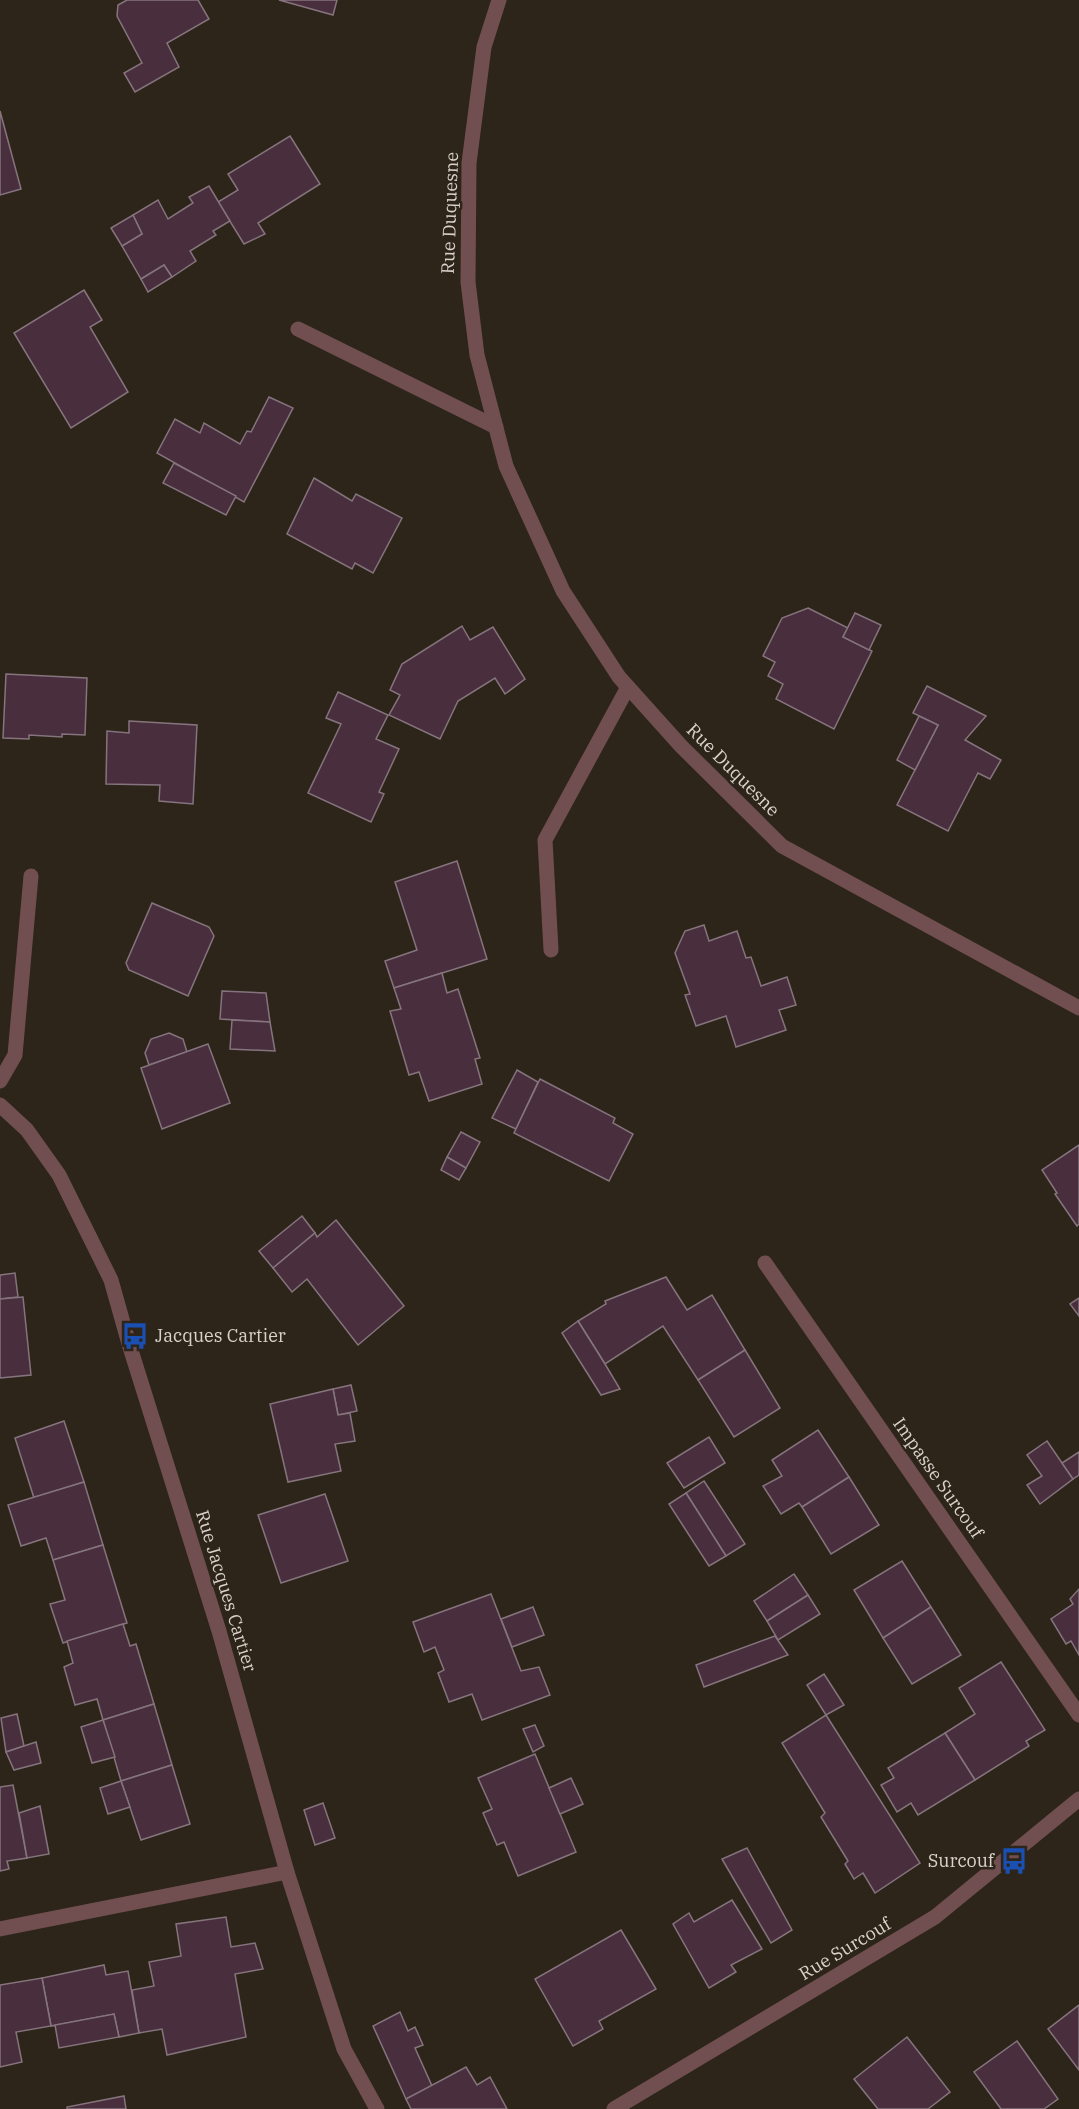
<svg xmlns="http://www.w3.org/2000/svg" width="1079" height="2109" font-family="'IBM Plex Serif',serif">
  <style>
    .building { fill: #492f3d; stroke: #85747d; stroke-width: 1.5 }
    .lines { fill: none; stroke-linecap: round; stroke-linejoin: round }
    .minor { stroke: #714f51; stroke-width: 15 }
    .labels { text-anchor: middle; stroke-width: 5; stroke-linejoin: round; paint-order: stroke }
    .street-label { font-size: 18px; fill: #d8d2cb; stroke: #2d2519 }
    .poi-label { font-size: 18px; fill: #d8d2cb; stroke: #2d2519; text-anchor: start }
  </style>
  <rect width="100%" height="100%" fill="#2d2519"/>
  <g class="building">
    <path d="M127 0H198L209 19 167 43 179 67 135 92 124 73 142 63 117 16 118 5Z"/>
    <path d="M279 0H337L333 15Z"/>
    <path d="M0 111 21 189 0 195Z"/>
    <path d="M290 136 320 184 258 223 265 234 244 244 218 202 238 190 228 174Z"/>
    <path d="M209 186 230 221 213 231 216 235 190 251 196 261 172 277 164 265 141 279 122 246 142 234 133 215 158 200 168 219 193 203 189 197Z"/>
    <path d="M133 215 142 234 122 246 111 228Z"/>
    <path d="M164 265 172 277 148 292 141 279Z"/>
    <path d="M84 290 102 320 90 327 128 392 71 428 14 333Z"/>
    <path d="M269 397 293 408 244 502 157 453 175 419 200 433 204 423 240 444 247 431 251 432Z"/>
    <path d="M174 463 236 496 226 515 163 483Z"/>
    <path d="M314 478 352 501 356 494 402 518 373 573 355 563 352 569 287 534Z"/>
    <path d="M808 608 848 628 843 637 872 651 834 729 776 699 783 684 768 676 775 662 763 656 782 618Z"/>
    <path d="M855 613 881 625 869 650 843 637Z"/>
    <path d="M462 626 470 640 493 627 525 679 505 694 495 678 458 701 440 739 389 715 400 695 390 690 402 664Z"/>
    <path d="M6 674 87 678 85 735 62 734V737L29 735V739L3 738Z"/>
    <path d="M927 686 986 716 965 740 1001 760 990 779 978 773 948 831 897 805 938 725 913 713Z"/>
    <path d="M338 692 388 715 376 739 399 749 379 792 384 794 371 822 308 793 341 724 326 718Z"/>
    <path d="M919 716 938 725 915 770 897 760Z"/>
    <path d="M129 721 197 725 193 804 159 801 160 785 106 784 107 731 129 733Z"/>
    <path d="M457 861 487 959 394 988 385 961 417 950 395 882Z"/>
    <path d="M152 903 209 927 214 936 188 996 129 970 126 963Z"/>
    <path d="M704 925 709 941 737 931 746 958 751 957 761 986 787 977 796 1005 779 1010 786 1030 736 1047 726 1016 696 1026 685 995 690 994 675 953 685 931Z"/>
    <path d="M442 973 447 993 458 989 480 1058 475 1059 482 1084 429 1101 419 1072 409 1075 390 1011 401 1009 394 988Z"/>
    <path d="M222 991 266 993 270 1022 220 1019Z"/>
    <path d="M232 1020 270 1022 275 1051 230 1049Z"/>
    <path d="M169 1033 183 1039 187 1052 149 1065 145 1053 151 1039Z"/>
    <path d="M208 1044 230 1103 162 1129 141 1068Z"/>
    <path d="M517 1070 538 1082 516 1129 492 1118Z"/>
    <path d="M540 1079 615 1118 613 1123 633 1134 609 1181 514 1133Z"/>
    <path d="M461 1132 480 1142 466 1168 447 1157Z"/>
    <path d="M1079 1145V1224L1077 1226 1055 1194 1057 1193 1042 1170Z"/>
    <path d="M447 1157 466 1168 459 1180 441 1170Z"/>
    <path d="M302 1216 315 1233 273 1268 259 1251Z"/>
    <path d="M336 1220 404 1306 358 1345 307 1279 292 1292 273 1268 315 1233 317 1237Z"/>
    <path d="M15 1273 18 1297 0 1299V1275Z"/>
    <path d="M666 1277 687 1310 712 1295 745 1350 698 1380 663 1326 605 1364 578 1321 606 1304 605 1301Z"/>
    <path d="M23 1297 31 1375 0 1378V1299Z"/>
    <path d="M1079 1298V1316L1070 1304Z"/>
    <path d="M578 1321 605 1364 620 1389 601 1395 562 1333Z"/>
    <path d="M745 1350 780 1408 734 1437 698 1380Z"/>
    <path d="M351 1385 357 1411 338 1415 333 1389Z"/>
    <path d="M333 1389 338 1415 350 1413 355 1441 335 1444 341 1471 288 1482 270 1404Z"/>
    <path d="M64 1421 84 1482 34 1498 15 1438Z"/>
    <path d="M818 1430 849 1477 802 1507 799 1503 781 1514 763 1486 782 1476 772 1460Z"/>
    <path d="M709 1437 725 1463 684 1488 667 1463Z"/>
    <path d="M1047 1441 1073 1479 1040 1504 1027 1485 1042 1476 1027 1455Z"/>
    <path d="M1079 1452V1475L1073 1479 1062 1463Z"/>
    <path d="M849 1477 879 1525 831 1554 802 1507Z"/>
    <path d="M704 1481 745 1544 726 1556 686 1493Z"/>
    <path d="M84 1482 103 1545 53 1560 46 1538 21 1546 8 1505Z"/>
    <path d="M686 1493 726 1556 709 1566 669 1504Z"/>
    <path d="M325 1494 348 1561 281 1583 258 1515Z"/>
    <path d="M103 1545 127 1623 63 1643 50 1604 65 1600 53 1560Z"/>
    <path d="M902 1561 931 1607 883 1638 854 1590Z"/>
    <path d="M794 1574 808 1595 767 1621 754 1601Z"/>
    <path d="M1079 1589V1655L1071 1641 1066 1644 1051 1619 1073 1604 1070 1599Z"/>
    <path d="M491 1594 521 1671 539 1667 550 1695 482 1720 472 1694 449 1702 438 1673 444 1670 435 1647 424 1652 413 1622Z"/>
    <path d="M808 1595 820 1614 778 1640 767 1621Z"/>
    <path d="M533 1607 544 1635 512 1647 501 1619Z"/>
    <path d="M931 1607 961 1655 912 1684 883 1638Z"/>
    <path d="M123 1624 130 1646 136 1644 154 1704 103 1720 97 1699 75 1705 64 1667 73 1663 67 1641Z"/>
    <path d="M775 1636 788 1655 704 1687 696 1665Z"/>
    <path d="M1001 1662 1045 1730 1026 1741 1029 1746 975 1780 945 1733 975 1714 959 1688Z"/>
    <path d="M824 1674 844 1705 826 1715 807 1685Z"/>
    <path d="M154 1704 172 1765 121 1781 103 1720Z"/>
    <path d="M17 1714 24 1746 6 1752 1 1718Z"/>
    <path d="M826 1715 920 1863 875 1893 863 1873 854 1879 845 1864 848 1861 821 1817 825 1813 782 1743Z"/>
    <path d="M103 1720 115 1757 92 1763 81 1727Z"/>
    <path d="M535 1725 544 1746 533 1752 523 1729Z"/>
    <path d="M945 1733 975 1780 918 1815 911 1803 897 1812 881 1785 894 1778 888 1768Z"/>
    <path d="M36 1742 41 1763 14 1770 6 1752Z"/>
    <path d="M535 1754 576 1852 518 1876 504 1842 497 1845 483 1813 492 1809 478 1778Z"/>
    <path d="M172 1765 190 1824 141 1840 121 1781Z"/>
    <path d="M571 1778 583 1804 560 1814 549 1788Z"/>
    <path d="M121 1781 130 1807 108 1814 100 1788Z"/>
    <path d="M13 1785 27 1858 7 1861 9 1869 0 1871V1787Z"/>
    <path d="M323 1803 335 1838 315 1845 304 1810Z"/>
    <path d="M40 1806 49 1854 27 1858 19 1813Z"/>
    <path d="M747 1848 792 1930 771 1943 722 1859Z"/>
    <path d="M732 1900 762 1949 731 1965 736 1972 709 1988 673 1924 689 1913 694 1922Z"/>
    <path d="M226 1917 231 1947 255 1943 263 1969 235 1974 246 2037 167 2055 162 2029 139 2033 132 1990 154 1986 149 1962 181 1956 176 1924Z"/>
    <path d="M621 1930 656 1989 599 2021 603 2029 573 2046 535 1979Z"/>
    <path d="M104 1965 106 1975 128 1971 139 2033 119 2037 114 2014 51 2026 42 1978Z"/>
    <path d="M42 1978 51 2026 16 2032 22 2062 0 2067V1985Z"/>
    <path d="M1079 2005V2070L1048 2029Z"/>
    <path d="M400 2012 408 2031 415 2027 423 2045 415 2048 432 2086 406 2099 373 2026Z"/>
    <path d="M114 2014 119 2037 59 2048 55 2025Z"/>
    <path d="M907 2037 950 2092 928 2109H878L854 2079Z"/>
    <path d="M1017 2041 1058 2099 1044 2109H1001L974 2072Z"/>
    <path d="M466 2067 477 2085 490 2077 507 2109H411L406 2099Z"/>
    <path d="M124 2096 126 2109H67V2107Z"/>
  </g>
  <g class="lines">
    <g class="minor">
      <path d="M499 0 484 47 469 163 468 282 477 355 506 466 563 591 619 677 681 746 782 846 1079 1008"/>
      <path d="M298 329 496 427"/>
      <path d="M551 950 545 840 628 687"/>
      <path d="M0 1081 15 1055 31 876"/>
      <path d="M0 1105 27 1130 59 1175 111 1280 129 1344 219 1631 287 1872 344 2049 377 2109"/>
      <path d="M765 1263 1079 1715"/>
      <path d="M0 1929 287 1872"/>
      <path d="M614 2109 935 1917 1079 1799"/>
    </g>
  </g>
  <defs>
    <symbol id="bus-bare" viewBox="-9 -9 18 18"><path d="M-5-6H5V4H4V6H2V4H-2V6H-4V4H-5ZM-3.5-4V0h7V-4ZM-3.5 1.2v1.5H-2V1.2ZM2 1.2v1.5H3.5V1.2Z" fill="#1a4fb4" stroke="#2d2519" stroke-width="2.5" paint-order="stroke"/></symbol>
  </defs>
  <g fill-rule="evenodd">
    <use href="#bus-bare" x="116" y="1317" width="38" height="38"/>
    <use href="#bus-bare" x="995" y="1842" width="38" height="38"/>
  </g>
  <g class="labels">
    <g class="street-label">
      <text transform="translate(450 213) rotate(-88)" y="6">Rue Duquesne</text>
      <text transform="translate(733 770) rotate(45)" y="6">Rue Duquesne</text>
      <text transform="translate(938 1478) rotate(55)" y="6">Impasse Surcouf</text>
      <text transform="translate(226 1591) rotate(73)" y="6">Rue Jacques Cartier</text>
      <text transform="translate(845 1949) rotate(-31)" y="6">Rue Surcouf</text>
    </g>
    <g class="poi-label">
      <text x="155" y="1342">Jacques Cartier</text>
      <text x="994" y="1867" text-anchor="end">Surcouf</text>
    </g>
  </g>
</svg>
